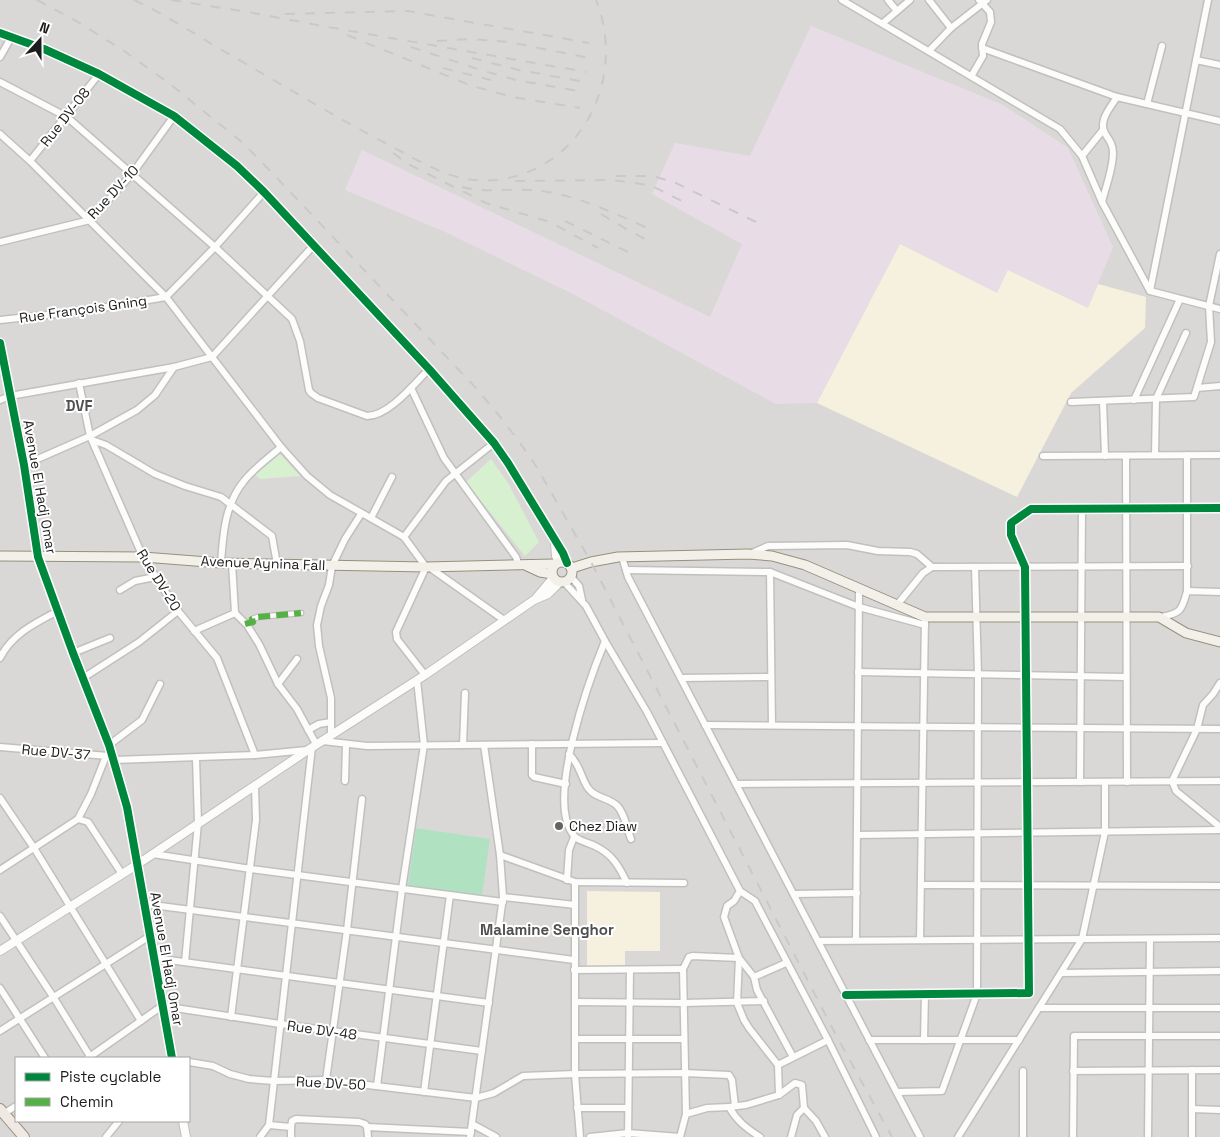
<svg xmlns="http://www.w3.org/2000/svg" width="1220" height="1137" font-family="'Space Grotesk',sans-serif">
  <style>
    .residential { fill: #dad8d6; fill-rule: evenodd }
    .industrial { fill: #e8dde6 }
    .education { fill: #f6f0df }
    .park { fill: #d7f1d0 }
    .pitch { fill: #b0e2c2 }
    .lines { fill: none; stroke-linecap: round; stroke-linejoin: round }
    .pedestrian-casing { stroke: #c2c0bf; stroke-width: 7 }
    .minor-casing { stroke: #c2c0bf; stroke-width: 9 }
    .tertiary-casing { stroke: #c2c0bf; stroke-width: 10 }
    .secondary-casing { stroke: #95917d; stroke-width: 11 }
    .primary-casing { stroke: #a19082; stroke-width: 12 }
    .pedestrian { stroke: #fcfcfb; stroke-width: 4.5 }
    .minor { stroke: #fcfcfb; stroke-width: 6 }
    .tertiary { stroke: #fcfcfb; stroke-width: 8 }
    .secondary { stroke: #f3f0e9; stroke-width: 9 }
    .primary { stroke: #efe8e3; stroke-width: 10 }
    .rail { stroke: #c9c9c8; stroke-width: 2; stroke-dasharray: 10 10; stroke-linecap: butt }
    .quiet { stroke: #55b145; stroke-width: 6; stroke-dasharray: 12 6; stroke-linecap: butt }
    .cycleway-casing { stroke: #fff; stroke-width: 11 }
    .cycleway { stroke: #00873e; stroke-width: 8 }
    .poi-dot { fill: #646362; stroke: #fff; stroke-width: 2 }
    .labels { text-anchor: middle; stroke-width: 4; stroke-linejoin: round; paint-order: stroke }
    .street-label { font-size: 14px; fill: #1c1c1c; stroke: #fff }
    .poi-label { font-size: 14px; fill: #1c1c1c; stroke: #fff; text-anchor: start }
    .neighbourhood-label { font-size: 15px; font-weight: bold; fill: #4f4f4f; stroke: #fff }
  </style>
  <rect width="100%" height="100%" fill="#ebe8e5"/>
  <path class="residential" d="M0 0H1220V1137H0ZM16 1058H189V1121H16Z"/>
  <path class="industrial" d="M811 26 1003 105 1068 148 1113 247 1088 308 1009 270 997 294 900 244 817 403 776 404 571 293 443 231 345 190 362 150 710 317 742 244 652 194 675 143 750 156Z"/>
  <g class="education">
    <path d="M900 244 997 293 1008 270 1088 308 1098 284 1146 297 1145 328 1071 393 1017 497 817 403Z"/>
    <path d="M587 891 660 892V951H625V972H587Z"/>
  </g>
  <g class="park">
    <path d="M280 454 300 476 260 479 254 474Z"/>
    <path d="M491 459 508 483 539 542 525 556 466 482Z"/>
  </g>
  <path class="pitch" d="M416 828 490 839 482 896 408 885Z"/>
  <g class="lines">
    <defs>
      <path id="pedestrian" d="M245 624 253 622 252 619 258 617 301 613"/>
      <g id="minor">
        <path d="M842 0 1060 129 1082 156 1102 202 1150 291 1220 309"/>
        <path d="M888 0 897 11"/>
        <path d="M929 0 951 28"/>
        <path d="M883 23 910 0"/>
        <path d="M982 48 1117 97 1220 121"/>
        <path d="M929 51 951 28 987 0"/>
        <path d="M0 57 12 36"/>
        <path d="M1196 60 1220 65"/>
        <path d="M972 75 983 56 982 44 991 22 990 12 979 0"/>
        <path d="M0 82 67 117 215 247 292 319 300 341 309 390 311 393 318 398 367 416C389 416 414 384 429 369"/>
        <path d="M1147 104 1162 46"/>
        <path d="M0 134 30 161 166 297 281 447 307 476 330 495 404 537 426 567 396 632 397 639 425 675"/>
        <path d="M1082 156 1103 130"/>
        <path d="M30 161 99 74"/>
        <path d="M1102 202C1106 186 1113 169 1113 153 1113 145 1110 141 1106 135 1097 122 1110 108 1117 97"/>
        <path d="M0 242 90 220 132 174 174 116"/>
        <path d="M1150 291 1208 0"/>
        <path d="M0 320 83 311 166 297 215 247 264 192"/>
        <path d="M79 383 90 436 137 410 155 395 174 367"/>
        <path d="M411 388 444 458 516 557 519 566"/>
        <path d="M1197 388 1220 386"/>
        <path d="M0 400 10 396 174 367 212 357 314 245"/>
        <path d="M1134 400 1180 299"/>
        <path d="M1103 401 1105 456"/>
        <path d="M1071 402 1194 397 1211 342 1209 306 1220 254"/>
        <path d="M92 440 106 445 155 474 185 486 221 497 272 536 277 564"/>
        <path d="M1155 455 1156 399 1186 333"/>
        <path d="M1187 455V591"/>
        <path d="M1043 456 1220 455"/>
        <path d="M1126 456 1127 782"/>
        <path d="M24 465 90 436 143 557 178 611 217 658 255 755"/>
        <path d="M371 518 392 477"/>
        <path d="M404 537 446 481 494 443"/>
        <path d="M752 553 768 546 847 545 878 551 910 552 917 554 932 567 923 573 897 605"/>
        <path d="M622 557 628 577 920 1137"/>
        <path d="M221 563C223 534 225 504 244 481 253 469 270 457 281 447"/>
        <path d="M232 563 235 613 247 625 259 644 278 684 297 709 316 744"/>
        <path d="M429 567 504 620"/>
        <path d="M932 567 1188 566"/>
        <path d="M626 570 770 572 859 607 925 625"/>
        <path d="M770 572 772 725"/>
        <path d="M571 577 579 586 582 600"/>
        <path d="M564 582 586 606 605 641 647 712 740 891 755 901 828 1040 876 1137"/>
        <path d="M120 590 135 581 155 577"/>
        <path d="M1160 617C1180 614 1182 611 1187 591L1220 592"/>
        <path d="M194 631 235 613"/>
        <path d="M605 641C589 680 547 797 572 833 576 841 587 842 595 846 612 854 619 866 627 883"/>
        <path d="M73 653 110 638"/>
        <path d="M0 658C12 634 35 623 58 611"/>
        <path d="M858 672 1126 677"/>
        <path d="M83 678 139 642 178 611"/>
        <path d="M681 678 771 677"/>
        <path d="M1220 683 1213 694 1203 705 1197 729 1172 781 1176 791 1220 827"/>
        <path d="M278 684 297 659"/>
        <path d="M705 725 1220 729"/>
        <path d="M308 730 319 724 331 722"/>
        <path d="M331 736V698L319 646 317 625 321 606 329 585 332 566 345 539 361 514"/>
        <path d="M323 741 367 746 663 743"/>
        <path d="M532 744V775L534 777 566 784"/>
        <path d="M109 745 142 720 160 684"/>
        <path d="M463 745 465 693"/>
        <path d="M0 747 108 756"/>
        <path d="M569 754C581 766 580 776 588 788 595 798 606 797 615 804 624 810 627 829 631 839"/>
        <path d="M114 760 255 755 307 750"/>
        <path d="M345 781 346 744"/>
        <path d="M1080 782 1082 509"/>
        <path d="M736 784 1220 781"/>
        <path d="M0 798 34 848 141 1021"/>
        <path d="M78 819 88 822 122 874"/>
        <path d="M857 835 1220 830"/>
        <path d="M153 854 251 869 503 902"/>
        <path d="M500 855 575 882 684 883"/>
        <path d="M0 870 78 819 91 794 106 756"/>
        <path d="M567 880 569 850 574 837"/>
        <path d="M575 882V1074L580 1137"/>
        <path d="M921 885 1220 886"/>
        <path d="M740 891 734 901 727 906 724 917 739 958 737 1003 744 1020 749 1028 778 1065 779 1095"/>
        <path d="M795 894 857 893"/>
        <path d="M503 897 575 905"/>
        <path d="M145 904 574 960"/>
        <path d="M0 916 54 998 91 1058"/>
        <path d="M856 940 859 589"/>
        <path d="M920 940 925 617"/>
        <path d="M818 941 1220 938"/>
        <path d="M154 958 489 1003"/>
        <path d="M185 962 198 823 196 758"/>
        <path d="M786 963 754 977 757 990 793 1057"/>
        <path d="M574 970 683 969"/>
        <path d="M1061 973 1220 971"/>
        <path d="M0 988 45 1058"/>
        <path d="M846 995 1029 993 1025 567 1011 535V523L1031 509 1220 508"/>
        <path d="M575 1002 684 1003 764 1001"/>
        <path d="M1039 1008H1220"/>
        <path d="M231 1017 256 820 255 787"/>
        <path d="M0 1031 150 936"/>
        <path d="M575 1039H684"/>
        <path d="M869 1040H1019"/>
        <path d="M924 1040 925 994"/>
        <path d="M88 1058 162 1006 280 1024 482 1051"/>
        <path d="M189 1062 213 1066 230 1074 249 1079 274 1081 326 1080 476 1098 494 1093 523 1076 575 1074 685 1073 729 1075 732 1080 735 1106"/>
        <path d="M778 1065 828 1040"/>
        <path d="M1023 1071V1137"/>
        <path d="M1073 1071 1220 1070"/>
        <path d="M326 1080 347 930 362 799"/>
        <path d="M377 1086 402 889 424 745 417 680"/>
        <path d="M424 1092 450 895"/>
        <path d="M897 1092 942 1091 977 994 978 674 975 567"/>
        <path d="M577 1108H628"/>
        <path d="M804 1108 816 1121 825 1137"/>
        <path d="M1192 1109 1220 1110"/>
        <path d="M3 1114 16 1106"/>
        <path d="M686 1114 707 1108 729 1107"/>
        <path d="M472 1124 496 1137"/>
        <path d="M269 1125 291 1127V1137"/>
        <path d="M291 1127 292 1121 296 1119 359 1122 365 1124 367 1127"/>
        <path d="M106 1137 119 1121"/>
        <path d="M260 1137 269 1125 312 747"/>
        <path d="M368 1137 367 1127 471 1132"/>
        <path d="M470 1137 503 897 500 855 484 745"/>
        <path d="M590 1137 628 1133 680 1137"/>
        <path d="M628 1137 630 970"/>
        <path d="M680 1137 686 1114 683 969 689 957 693 956 739 958 754 977"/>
        <path d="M760 1137C746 1128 737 1121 729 1107L746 1105 779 1095 795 1083 802 1085 804 1108 797 1115 791 1137"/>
        <path d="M958 1137 1082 939 1105 832V782"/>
        <path d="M1073 1137 1074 1036H1220"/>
        <path d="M1148 1137 1150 939"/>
        <path d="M1192 1137V1070"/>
      </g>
      <g id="tertiary">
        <path d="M0 33 44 49 99 74 174 116 237 166 264 192 429 369 494 443 508 463 563 553 567 563"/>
        <path d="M0 343 24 465 38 557 73 653 109 745 127 807 172 1058"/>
        <path d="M555 543 556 556 559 562"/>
        <path d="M537 597 553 578"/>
        <path d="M0 951 138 864 308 750 425 675 534 600 548 594 560 582"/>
        <path d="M183 1121 186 1137"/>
      </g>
      <g id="secondary">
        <path d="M0 556 143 557 221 563 426 567 555 564"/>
        <circle cx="562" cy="572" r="10"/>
        <path d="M527 566 540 572 552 574"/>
        <path d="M572 568 591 562 618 557 748 554 772 556 805 565 925 617H1159L1186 633 1220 642"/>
      </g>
      <path id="primary" d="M0 1109 24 1137"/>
    </defs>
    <use href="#pedestrian" class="pedestrian-casing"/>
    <use href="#minor" class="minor-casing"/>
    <use href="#tertiary" class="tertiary-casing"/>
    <use href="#secondary" class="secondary-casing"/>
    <use href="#primary" class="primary-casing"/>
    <use href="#pedestrian" class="pedestrian"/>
    <use href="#minor" class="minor"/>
    <use href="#tertiary" class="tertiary"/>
    <use href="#secondary" class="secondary"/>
    <use href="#primary" class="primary"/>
    <g class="rail">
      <path d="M37 0 78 22 124 51 170 84 243 143 279 180 475 387 497 413 518 440 536 466 591 562 836 1035 892 1137"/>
      <path d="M134 0C162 13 187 29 213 45 271 78 328 113 387 144 415 158 442 177 474 180 516 184 557 164 581 130 608 93 613 42 596 0"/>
      <path d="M171 0 248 12 328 27 586 72"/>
      <path d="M285 14 408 11 589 43"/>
      <path d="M347 35 472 86 513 97 580 108"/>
      <path d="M437 41 472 39 509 42 589 58"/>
      <path d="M411 47 484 71 516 80 583 92"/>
      <path d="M472 58 519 70 585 82"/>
      <path d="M443 68 491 80"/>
      <path d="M393 153 408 164 486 203 550 222 598 248"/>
      <path d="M616 176H652L674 182 758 223"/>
      <path d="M515 181 612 180 635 183 652 186 690 205"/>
      <path d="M462 187C488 194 515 187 542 191 579 196 615 214 650 229"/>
      <path d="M601 214 628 230 645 239"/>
      <path d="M565 221 636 256"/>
    </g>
    <path class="quiet" d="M245 624 253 622 252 619 258 617 301 613"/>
    <defs>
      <g id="cycleway">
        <path d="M0 33 44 49 99 74 174 116 237 166 264 192 429 369 494 443 508 463 563 553 567 563"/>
        <path d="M0 343 24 465 38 557 73 653 109 745 127 807 172 1058"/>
        <path d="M846 995 1029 993 1025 567 1011 535V523L1031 509 1220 508"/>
      </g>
    </defs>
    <use href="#cycleway" class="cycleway-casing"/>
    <use href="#cycleway" class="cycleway"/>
  </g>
  <circle class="poi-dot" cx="559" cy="826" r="5"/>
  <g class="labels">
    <g class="street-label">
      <text transform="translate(65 117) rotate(-52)" y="5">Rue DV-08</text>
      <text transform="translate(113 192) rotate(-47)" y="5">Rue DV-10</text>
      <text transform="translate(83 309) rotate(-8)" y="5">Rue François Gning</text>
      <text transform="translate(40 487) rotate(80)" y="5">Avenue El Hadj Omar</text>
      <text transform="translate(263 563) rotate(2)" y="5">Avenue Aynina Fall</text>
      <text transform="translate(159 580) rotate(58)" y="5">Rue DV-20</text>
      <text transform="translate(56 752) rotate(5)" y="5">Rue DV-37</text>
      <text transform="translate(167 959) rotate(80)" y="5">Avenue El Hadj Omar</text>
      <text transform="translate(322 1030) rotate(8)" y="5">Rue DV-48</text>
      <text transform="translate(331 1083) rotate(3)" y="5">Rue DV-50</text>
    </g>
    <g class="poi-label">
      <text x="569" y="831">Chez Diaw</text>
    </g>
    <g class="neighbourhood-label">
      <text x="79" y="411">DVF</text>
      <text x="547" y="935">Malamine Senghor</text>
    </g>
  </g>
  <rect x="15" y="1057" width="175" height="65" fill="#ffffff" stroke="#a4a4a4"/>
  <rect x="25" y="1073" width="25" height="8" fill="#00873e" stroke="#a4a4a4"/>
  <text x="60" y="1082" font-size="15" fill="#1c1c1c">Piste cyclable</text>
  <rect x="25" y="1098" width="25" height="8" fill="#55b145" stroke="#a4a4a4"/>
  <text x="60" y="1107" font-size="15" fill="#1c1c1c">Chemin</text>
  <g transform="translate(40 40) rotate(21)" stroke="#ffffff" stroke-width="4" paint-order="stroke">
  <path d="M0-4L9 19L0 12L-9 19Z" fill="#1c1c1c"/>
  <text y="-8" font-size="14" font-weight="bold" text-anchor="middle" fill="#1c1c1c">N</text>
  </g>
</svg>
